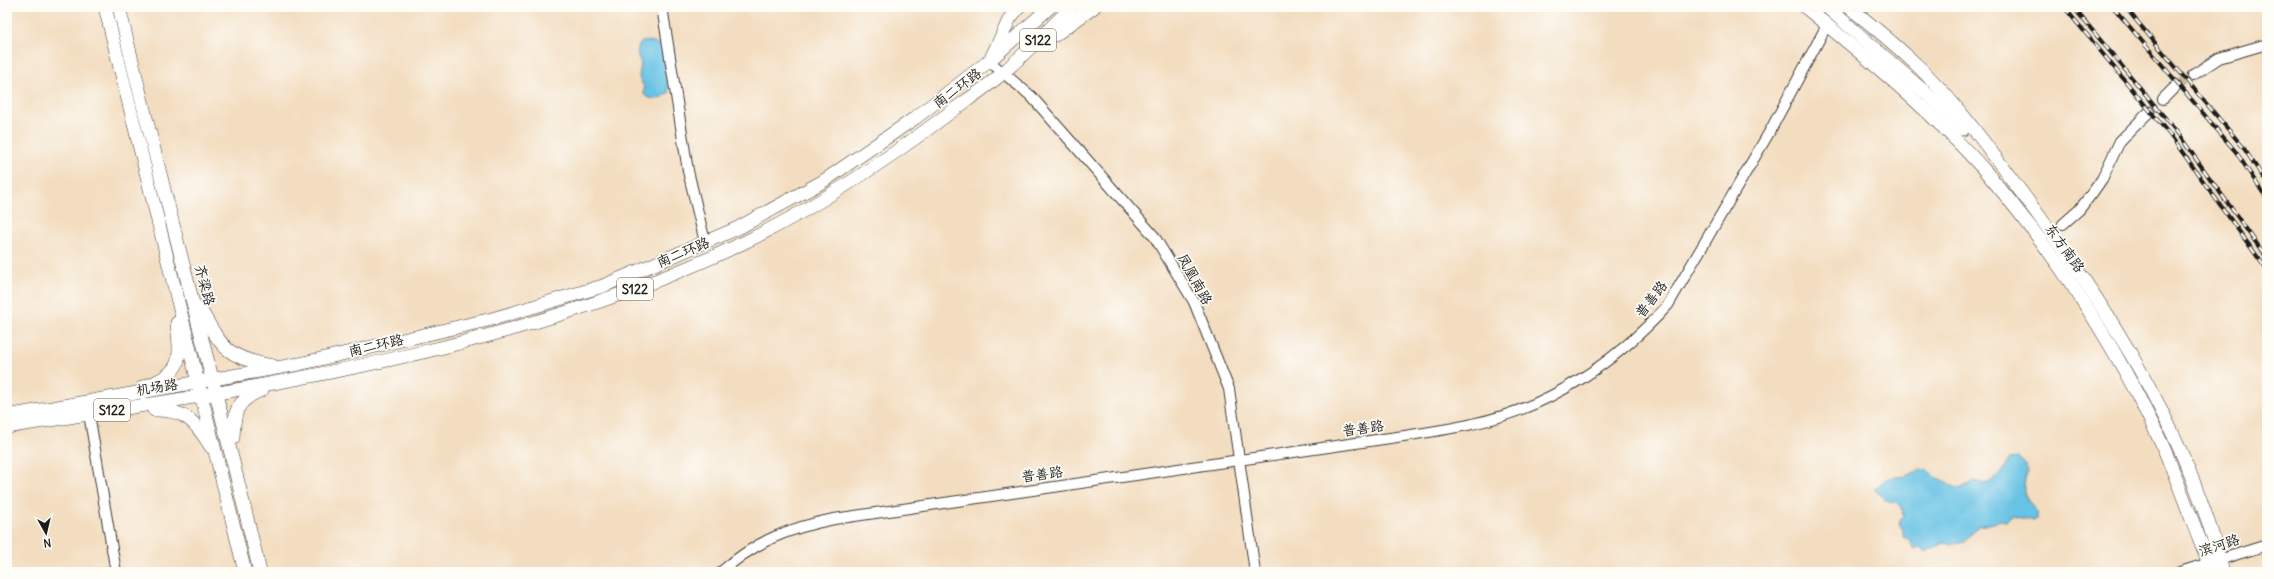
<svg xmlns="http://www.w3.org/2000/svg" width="2274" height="579" font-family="Delius,'LXGW WenKai TC',sans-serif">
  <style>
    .water { fill: #67c2e5; stroke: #426f80 }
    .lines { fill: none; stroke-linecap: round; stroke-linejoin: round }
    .minor-tunnel { stroke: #c8b69f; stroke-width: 10; stroke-dasharray: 10 5; stroke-linecap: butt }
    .minor-casing { stroke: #3c3935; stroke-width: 12 }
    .major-casing { stroke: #3c3935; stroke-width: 14 }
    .minor { stroke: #fff; stroke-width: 10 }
    .major { stroke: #fff; stroke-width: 13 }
    .rail-casing { stroke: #1c1c1c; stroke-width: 4 }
    .rail { stroke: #fdfcf7; stroke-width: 2.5; stroke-dasharray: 8; stroke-linecap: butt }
    .labels { text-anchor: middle; stroke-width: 3.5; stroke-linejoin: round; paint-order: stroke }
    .shield { fill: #fdfcf7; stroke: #605f5e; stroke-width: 1 }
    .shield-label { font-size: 13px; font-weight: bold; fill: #1c1c1c }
    .street-label { font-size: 14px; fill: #1c1c1c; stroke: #fdfcf7 }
  </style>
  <rect width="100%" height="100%" fill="#fdfcf7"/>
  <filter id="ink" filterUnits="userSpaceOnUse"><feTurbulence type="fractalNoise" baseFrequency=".025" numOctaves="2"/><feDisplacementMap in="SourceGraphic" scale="8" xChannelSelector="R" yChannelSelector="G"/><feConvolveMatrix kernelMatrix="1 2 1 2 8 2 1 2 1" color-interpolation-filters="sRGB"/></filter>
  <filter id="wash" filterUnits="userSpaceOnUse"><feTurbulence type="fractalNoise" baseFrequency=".012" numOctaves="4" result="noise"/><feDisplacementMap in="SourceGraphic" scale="16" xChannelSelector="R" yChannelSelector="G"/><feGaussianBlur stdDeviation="0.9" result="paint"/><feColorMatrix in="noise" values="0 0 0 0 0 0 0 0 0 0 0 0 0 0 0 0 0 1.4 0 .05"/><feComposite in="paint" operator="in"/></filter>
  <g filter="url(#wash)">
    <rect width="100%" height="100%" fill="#f3ddc0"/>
    <g class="water">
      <path d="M649 41 663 46 669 93C660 99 655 102 644 95V87L639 77 641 63C637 56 635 48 642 42Z"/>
      <path d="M2018 458 2024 463 2028 471C2026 478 2023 484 2024 492 2026 504 2040 507 2037 519L2034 521 2012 516 2006 521 2000 520 1994 523 1978 526 1965 542 1955 544 1944 543 1926 552 1921 548 1915 550 1910 540 1903 537V530L1899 522 1903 517 1902 508 1899 503 1886 501 1874 489 1888 478 1907 476 1921 469 1928 470 1935 477 1959 489 1974 482 1988 483 1997 478 2010 459Z"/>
    </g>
  </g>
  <g filter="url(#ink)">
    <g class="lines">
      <g class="minor-tunnel">
        <path d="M2176 86 2193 75"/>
        <path d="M2149 112 2163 99"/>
      </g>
      <defs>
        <g id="minor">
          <path d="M662 7 688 171 705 242"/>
          <path d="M989 61 1031 96 1154 236 1194 302 1229 389 1255 572"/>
          <path d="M2193 75 2219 58 2267 44"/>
          <path d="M2163 99 2176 86"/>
          <path d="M2063 224 2079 210 2093 192 2102 179 2120 141 2149 112"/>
          <path d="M89 414 116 572"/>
          <path d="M721 572C756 541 789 528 834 519L1397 437C1422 433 1447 430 1472 424 1549 408 1616 362 1668 305L1770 131 1827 25"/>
          <path d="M2180 572 2267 545"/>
        </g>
        <g id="major">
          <path d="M105 7 245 572"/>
          <path d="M119 7C164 196 215 383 260 572"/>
          <path d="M1805 7C1867 58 1932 111 1986 172 2058 256 2118 348 2164 449 2175 474 2184 500 2194 525 2200 541 2207 556 2211 572"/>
          <path d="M1827 7 1927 94 1963 129"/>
          <path d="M1849 7C1873 26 1898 47 1920 68 1956 103 1986 145 2016 185 2105 303 2186 427 2223 572"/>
          <path d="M1055 35 1094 7"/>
          <path d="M992 56 1010 18 1019 7"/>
          <path d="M199 307C222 347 225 358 273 366"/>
          <path d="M143 387C183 374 181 360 177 323"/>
          <path d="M154 410C185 409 196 422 211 447"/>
          <path d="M7 416 299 364 492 319 603 286 738 228 822 182 915 118 989 61 1050 7"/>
          <path d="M7 427C256 387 515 353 745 242 817 207 884 162 948 114 967 100 987 87 1004 72 1028 51 1050 28 1072 7"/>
          <path d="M233 438C234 412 236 400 262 390"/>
        </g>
      </defs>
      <use href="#minor" class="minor-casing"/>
      <use href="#major" class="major-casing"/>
      <use href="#minor" class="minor"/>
      <use href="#major" class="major"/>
      <defs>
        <g id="rail">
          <path d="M2064 7 2170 135 2267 270"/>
          <path d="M2073 7 2176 131 2267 258"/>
          <path d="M2113 7 2236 152 2267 199"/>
          <path d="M2125 7 2243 147 2267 183"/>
        </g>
      </defs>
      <use href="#rail" class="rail-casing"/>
      <use href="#rail" class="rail"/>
    </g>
  </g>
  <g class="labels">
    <g class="shield">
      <rect x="1020" y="29" width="36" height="22" rx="3"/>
      <rect x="617" y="278" width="36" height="22" rx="3"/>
      <rect x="94" y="399" width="36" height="22" rx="3"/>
    </g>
    <g class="shield-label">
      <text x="1038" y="45">S122</text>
      <text x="635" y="294">S122</text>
      <text x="112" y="415">S122</text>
    </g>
    <g class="street-label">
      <text transform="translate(957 88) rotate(-37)" y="5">南二环路</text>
      <text transform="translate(2065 248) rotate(54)" y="5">东方南路</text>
      <text transform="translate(683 252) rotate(-23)" y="5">南二环路</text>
      <text transform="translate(1195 279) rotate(61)" y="5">凤凰南路</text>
      <text transform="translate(205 285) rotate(75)" y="5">齐梁路</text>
      <text transform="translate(1651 299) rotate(-52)" y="5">普善路</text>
      <text transform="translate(376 345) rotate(-13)" y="5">南二环路</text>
      <text transform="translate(157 387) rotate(-9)" y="5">机场路</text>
      <text transform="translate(1363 428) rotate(-8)" y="5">普善路</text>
      <text transform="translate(1042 474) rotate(-8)" y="5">普善路</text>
      <text transform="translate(2219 545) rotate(-18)" y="5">滨河路</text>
    </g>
  </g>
  <rect width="2274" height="579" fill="none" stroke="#fdfcf7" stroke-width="24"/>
  <g transform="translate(46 533) rotate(172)" stroke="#fdfcf7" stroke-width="3" paint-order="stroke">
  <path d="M0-3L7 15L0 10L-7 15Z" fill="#1c1c1c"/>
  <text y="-6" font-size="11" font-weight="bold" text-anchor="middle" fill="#1c1c1c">N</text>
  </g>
</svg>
